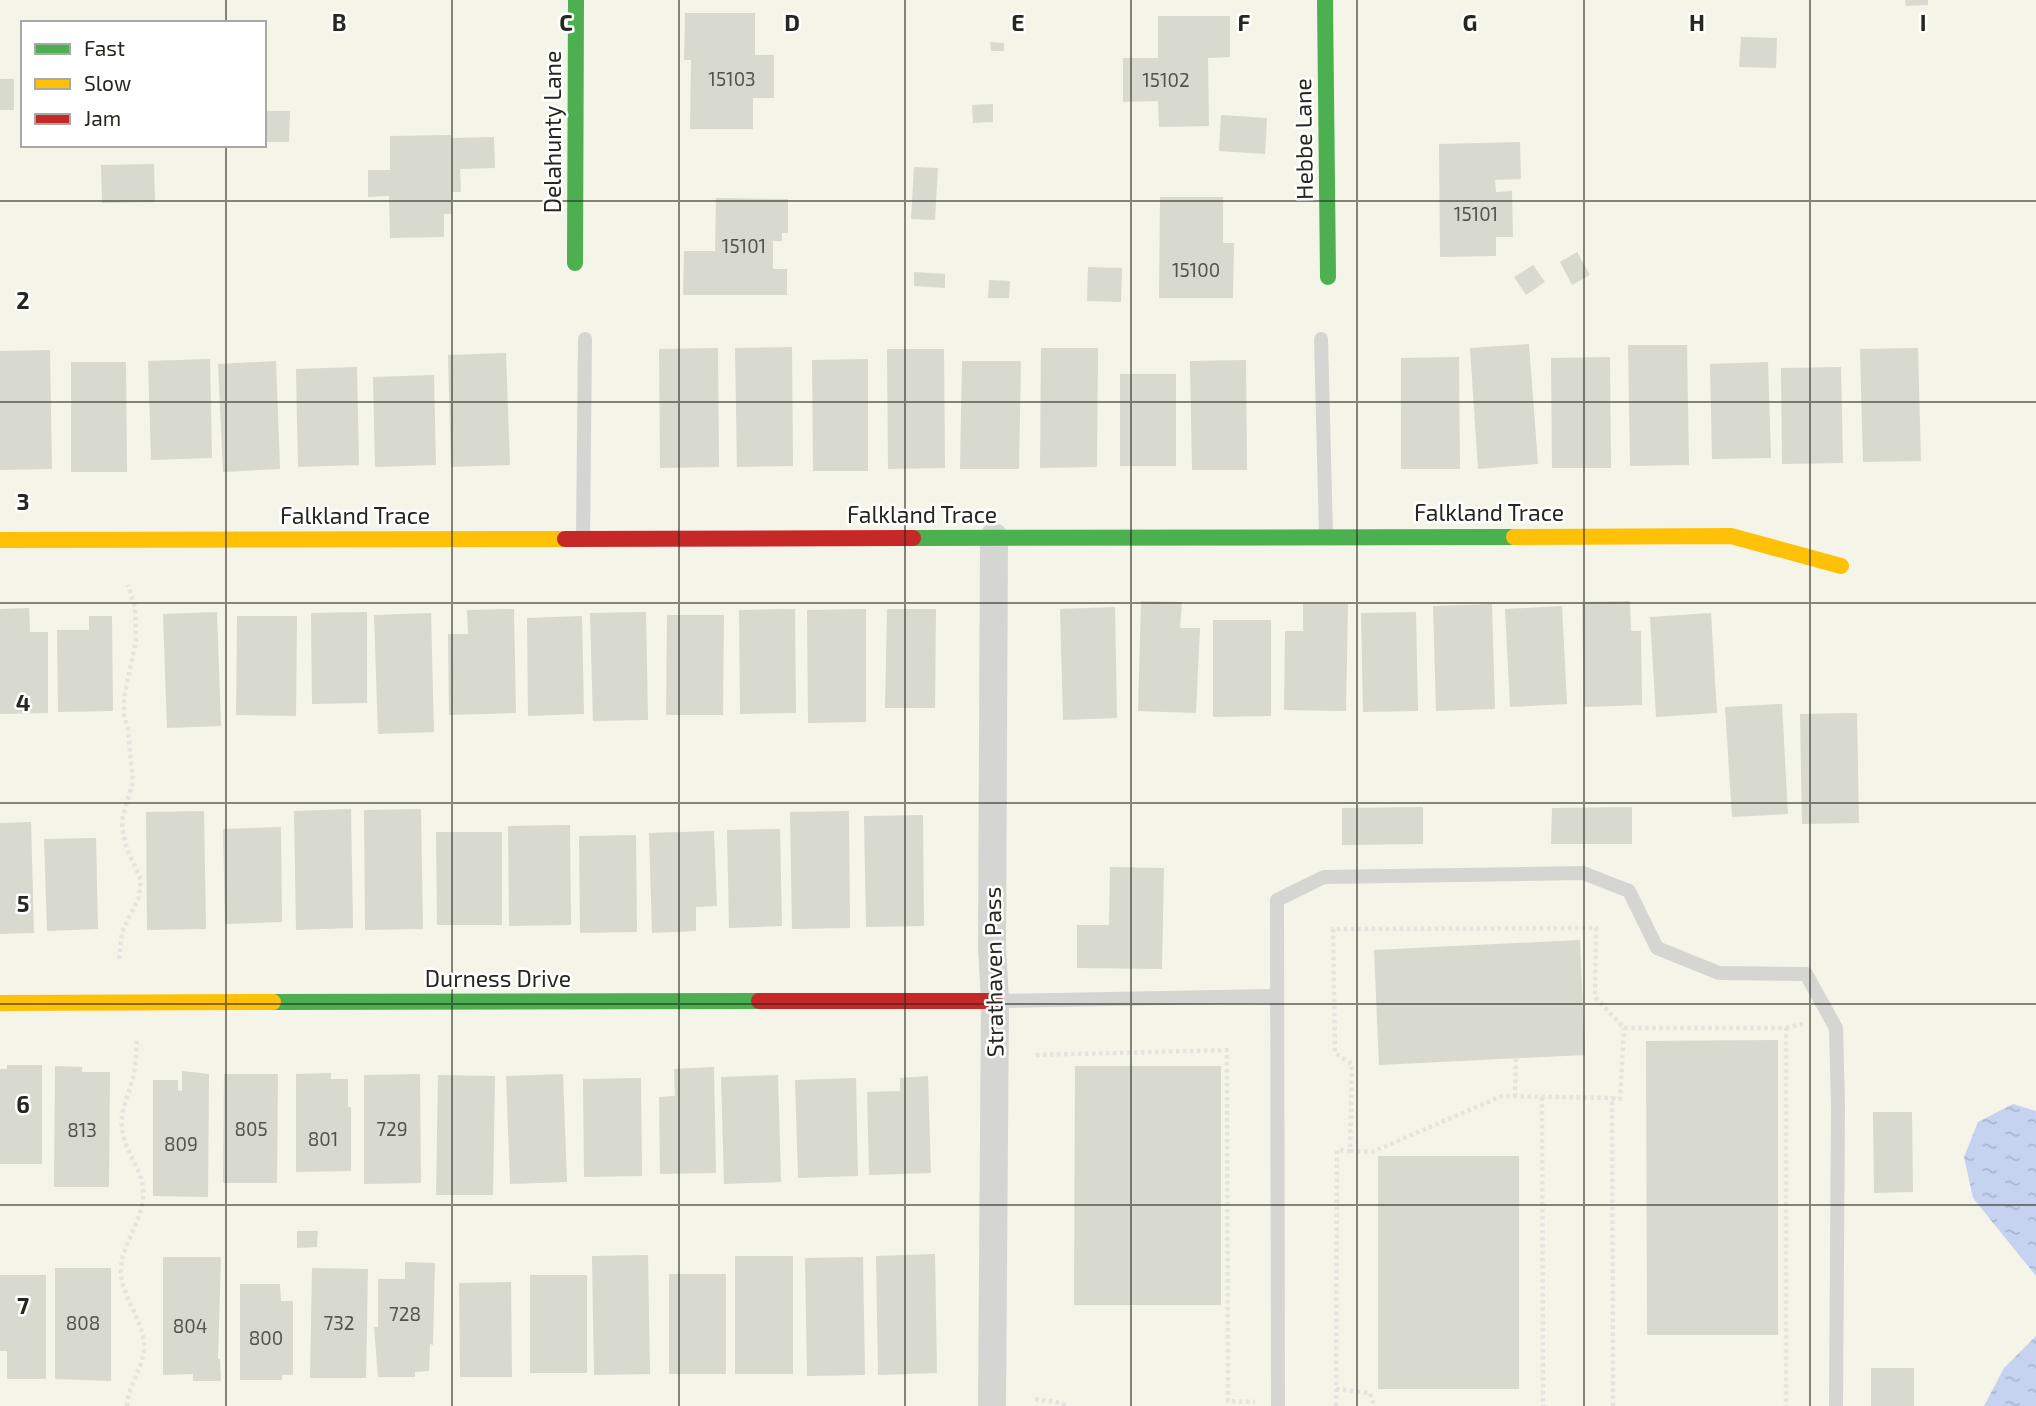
<svg xmlns="http://www.w3.org/2000/svg" width="2036" height="1406" font-family="'Exo 2',sans-serif">
  <style>
    .water { fill: url(#water-ripples) }
    .building { fill: #d8d9cf }
    .lines { fill: none; stroke-linecap: round; stroke-linejoin: round }
    .path { stroke: #e3e3e0; stroke-width: 4.5; stroke-dasharray: 3.5 3.5; stroke-linecap: butt }
    .lane { stroke: #d5d5d2; stroke-width: 14 }
    .street { stroke: #d5d5d2; stroke-width: 28 }
    .fast { stroke: #4caf50; stroke-width: 16 }
    .slow { stroke: #ffc107; stroke-width: 16 }
    .jam { stroke: #c62828; stroke-width: 16 }
    .grid { fill: none; stroke: #26271e; stroke-width: 2; stroke-opacity: 0.55 }
    .labels { text-anchor: middle; stroke-width: 5; stroke-linejoin: round; paint-order: stroke }
    .number-label { font-size: 19px; fill: #52544a }
    .street-label { font-size: 23px; fill: #26271e; stroke: #fff }
    .grid-label { font-size: 23px; text-anchor: middle; font-weight: bold; fill: #26271e; stroke: #fff; stroke-width: 5; stroke-linejoin: round; paint-order: stroke }
  </style>
  <defs>
    <pattern id="water-ripples" width="26" height="14" patternUnits="userSpaceOnUse" patternTransform="scale(1.75)"><rect width="26" height="14" fill="#c5d3f0"/><path d="M2 4q2-2 4 0t4 0M15 11q2-2 4 0t4 0" fill="none" stroke="#a9b5cd"/></pattern>
  </defs>
  <rect width="100%" height="100%" fill="#f4f5e8"/>
  <g class="water">
    <path d="M2013 1104 2036 1111V1276L1973 1198 1964 1157 1978 1122Z"/>
    <path d="M2036 1336V1406H1984L2004 1368Z"/>
  </g>
  <g class="building">
    <path d="M1905 0H1928V5L1906 6Z"/>
    <path d="M685 13H755V55H774V98H753V129H690L691 60H684Z"/>
    <path d="M1158 16H1230V57L1208 58 1209 126 1159 127 1158 101 1123 102V58H1158Z"/>
    <path d="M1741 37 1777 38 1776 68 1739 67Z"/>
    <path d="M990 42 1004 43V51H991Z"/>
    <rect x="0" y="79" width="14" height="31"/>
    <path d="M993 104V122L973 123 972 105Z"/>
    <path d="M264 111H290L289 142H264Z"/>
    <path d="M1221 115 1267 118 1265 154 1219 151Z"/>
    <path d="M451 135V138L494 137 495 168 460 169 461 192H452V214H444V237L390 238 389 196 368 197V170H390V136Z"/>
    <path d="M1520 142 1521 179 1495 180 1496 192 1512 191 1513 237H1496V256L1440 257 1439 144Z"/>
    <path d="M154 164 155 202 102 203 101 165Z"/>
    <path d="M914 167 938 168 935 220 911 219Z"/>
    <path d="M1160 197H1223V243H1234L1233 298H1159Z"/>
    <path d="M716 198 788 199V233H782V241H773V269H787V295H683L684 251H715Z"/>
    <path d="M1577 252 1590 275 1572 285 1560 262Z"/>
    <path d="M1533 265 1545 282 1526 295 1514 277Z"/>
    <path d="M1088 267 1122 268 1121 302 1087 301Z"/>
    <path d="M914 272 945 274V288L914 286Z"/>
    <path d="M989 280 1010 281 1009 298H988Z"/>
    <path d="M1529 344 1538 464 1478 469 1470 348Z"/>
    <path d="M1628 345H1687L1689 465 1630 466Z"/>
    <path d="M792 347 793 466 737 467 735 348Z"/>
    <path d="M718 348 719 467 660 468 659 349Z"/>
    <path d="M1041 348H1098L1097 467 1040 468Z"/>
    <path d="M1918 348 1921 461 1863 462 1860 349Z"/>
    <path d="M887 349H944L945 468 888 469Z"/>
    <path d="M50 350 52 469 0 470V351Z"/>
    <path d="M506 353 510 465 451 467 448 355Z"/>
    <path d="M1459 357 1460 469H1401V358Z"/>
    <path d="M1610 357 1611 468H1552L1551 358Z"/>
    <path d="M210 359 212 458 151 460 148 361Z"/>
    <path d="M868 359V471H813L812 360Z"/>
    <path d="M1246 360 1247 470H1192L1190 361Z"/>
    <path d="M276 361 280 469 223 472 218 364Z"/>
    <path d="M962 361H1021L1019 469H960Z"/>
    <path d="M71 362H126L127 472H71Z"/>
    <path d="M1768 362 1771 458 1712 459 1710 364Z"/>
    <path d="M357 367 359 465 298 467 296 369Z"/>
    <path d="M1841 367 1843 463 1782 464 1781 368Z"/>
    <rect x="1120" y="374" width="56" height="92"/>
    <path d="M434 375 436 465 375 467 373 377Z"/>
    <path d="M1141 601 1182 602 1180 628H1200L1196 713 1138 711Z"/>
    <path d="M1630 601 1631 631H1641L1642 705 1584 707 1582 602Z"/>
    <path d="M1303 604H1348L1346 711 1284 710 1285 631H1303Z"/>
    <path d="M1492 604 1495 709 1436 711 1433 606Z"/>
    <path d="M1562 606 1567 704 1510 707 1505 609Z"/>
    <path d="M1115 607 1117 718 1063 720 1060 609Z"/>
    <path d="M29 608 30 632H48V713L0 714V609Z"/>
    <path d="M514 609 516 713 449 715 448 634H468L467 610Z"/>
    <path d="M795 609 796 713 740 714 739 610Z"/>
    <path d="M866 609V722L808 723 807 610Z"/>
    <path d="M887 609H936L935 708H885Z"/>
    <path d="M217 612 221 726 167 728 163 614Z"/>
    <path d="M367 612V703L312 704 311 613Z"/>
    <path d="M646 612 648 720 593 721 590 613Z"/>
    <path d="M1416 612 1418 711 1363 712 1361 613Z"/>
    <path d="M431 613 434 732 378 734 374 615Z"/>
    <path d="M1711 613 1717 713 1656 717 1650 617Z"/>
    <path d="M667 615H724L723 715H666Z"/>
    <path d="M89 616H112L113 711 58 712 57 630H89Z"/>
    <path d="M237 616H297L296 716 236 715Z"/>
    <path d="M582 616 584 714 528 716 527 618Z"/>
    <path d="M1213 620H1271V716L1213 717Z"/>
    <path d="M1782 704 1788 814 1732 817 1725 707Z"/>
    <path d="M1857 713 1859 823 1802 824 1800 714Z"/>
    <path d="M1423 807V844L1342 845V808Z"/>
    <path d="M1632 807V844H1551L1552 808Z"/>
    <path d="M351 809 353 928 296 930 294 811Z"/>
    <path d="M421 809 423 929 365 930 364 810Z"/>
    <path d="M204 811 206 929 147 930 146 812Z"/>
    <path d="M849 811 850 928 792 929 790 812Z"/>
    <path d="M923 815 924 926 866 927 864 816Z"/>
    <path d="M31 822 34 933 0 934V823Z"/>
    <path d="M570 825 571 925 509 926 508 826Z"/>
    <path d="M281 827 282 922 225 924 223 829Z"/>
    <path d="M780 829 782 926 729 928 727 830Z"/>
    <path d="M714 831 717 906 696 907V931L652 933 649 833Z"/>
    <path d="M436 832H502V925H437Z"/>
    <path d="M636 835 637 932 580 933 579 836Z"/>
    <path d="M96 838 98 929 47 931 44 839Z"/>
    <path d="M1110 867 1164 868 1162 969 1077 968V925H1109Z"/>
    <path d="M1580 940 1585 1055 1379 1065 1374 950Z"/>
    <path d="M1778 1040V1335H1647L1646 1041Z"/>
    <path d="M7 1065H42V1164H0V1069H7Z"/>
    <path d="M55 1066 82 1067V1072H110L109 1187H54Z"/>
    <path d="M1075 1066H1221V1305H1074Z"/>
    <path d="M714 1067 716 1173 660 1174 659 1097 675 1096 674 1069Z"/>
    <path d="M182 1071 209 1074 208 1197 153 1196V1080H178V1090L182 1091Z"/>
    <path d="M331 1073V1079H348V1107H351V1171L296 1172V1074Z"/>
    <path d="M224 1074H278L277 1183H223Z"/>
    <path d="M420 1074 421 1183 364 1184V1075Z"/>
    <path d="M563 1074 567 1182 510 1184 506 1076Z"/>
    <path d="M438 1075 495 1076 493 1195H436Z"/>
    <path d="M778 1075 781 1182 724 1184 721 1077Z"/>
    <path d="M928 1076 931 1173 869 1175 867 1092 900 1091V1078Z"/>
    <path d="M641 1078 642 1176 584 1177 583 1079Z"/>
    <path d="M856 1078 858 1176 798 1178 795 1080Z"/>
    <path d="M1873 1112H1912L1913 1192 1874 1193Z"/>
    <rect x="1378" y="1156" width="141" height="233"/>
    <path d="M297 1231H318L317 1247 297 1248Z"/>
    <path d="M935 1254 937 1373 878 1375 876 1256Z"/>
    <path d="M648 1255 650 1374 594 1375 592 1256Z"/>
    <rect x="735" y="1256" width="58" height="118"/>
    <path d="M163 1257H221L218 1359H220L221 1381H193V1374L163 1375Z"/>
    <path d="M863 1257 865 1375 807 1376 805 1258Z"/>
    <path d="M405 1262 435 1263 433 1345 430 1344 429 1371 415 1372V1377H378L374 1327H378V1279H405Z"/>
    <path d="M55 1268H111V1381L55 1379Z"/>
    <path d="M312 1268 368 1269 366 1378H310Z"/>
    <rect x="669" y="1274" width="57" height="100"/>
    <path d="M0 1275H46V1379H7V1351H0Z"/>
    <rect x="530" y="1275" width="57" height="98"/>
    <path d="M511 1282 512 1377H460L459 1283Z"/>
    <path d="M240 1284H280L281 1301H293V1375H282V1380H240Z"/>
    <rect x="1871" y="1368" width="43" height="38"/>
  </g>
  <g class="lines">
    <g class="path">
      <path d="M119 959 122 932 139 897 141 880 127 849 122 829 123 816 133 782 128 730 124 715V698L136 640 135 607 128 585"/>
      <path d="M1786 1028 1806 1023"/>
      <path d="M1036 1055 1227 1050 1228 1401 1255 1402"/>
      <path d="M1515 1097 1516 1058"/>
      <path d="M1542 1097 1543 1406"/>
      <path d="M1350 1151 1372 1152 1502 1096 1612 1098"/>
      <path d="M1336 1389 1370 1393 1374 1406"/>
      <path d="M1035 1399 1062 1403 1066 1406"/>
      <path d="M127 1406C128 1386 142 1369 144 1350 146 1321 120 1298 121 1269 122 1244 141 1223 143 1198 146 1171 124 1153 122 1128 120 1111 128 1097 132 1081 136 1068 136 1053 137 1039"/>
      <path d="M1336 1406 1337 1150 1350 1151 1352 1064 1335 1053 1333 929 1596 928 1595 997 1624 1028H1786V1406"/>
      <path d="M1613 1406 1612 1098 1620 1099 1624 1028"/>
    </g>
    <g class="lane">
      <path d="M1321 339 1326 535"/>
      <path d="M583 537 585 339"/>
      <path d="M997 1001 1277 996"/>
      <path d="M1278 1406 1277 900 1324 877 1583 873 1629 891 1657 948 1719 973 1806 974 1836 1028 1838 1105 1836 1406"/>
    </g>
    <path class="street" d="M992 1406 995 1001 992 947 994 537"/>
    <g class="fast">
      <path d="M1325 0 1328 277"/>
      <path d="M575 263 576 0"/>
      <path d="M913 538 1514 537"/>
      <path d="M273 1002 759 1001"/>
    </g>
    <g class="slow">
      <path d="M1514 537 1731 536 1841 566"/>
      <path d="M0 540 565 539"/>
      <path d="M0 1003 273 1002"/>
    </g>
    <g class="jam">
      <path d="M565 539 913 538"/>
      <path d="M759 1001H995"/>
    </g>
  </g>
  <path class="grid" d="M226 0V23M452 0V1406M679 0V1406M905 0V1406M1131 0V1406M1357 0V1406M1584 0V1406M1810 0V1406M226 145V1406M0 201H2036M0 402H2036M0 603H2036M0 803H2036M0 1004H2036M0 1205H2036"/>
  <g class="labels">
    <g class="number-label">
      <text x="732" y="86">15103</text>
      <text x="1166" y="87">15102</text>
      <text x="1476" y="221">15101</text>
      <text x="744" y="253">15101</text>
      <text x="1196" y="277">15100</text>
      <text x="251" y="1136">805</text>
      <text x="392" y="1136">729</text>
      <text x="82" y="1137">813</text>
      <text x="323" y="1146">801</text>
      <text x="181" y="1151">809</text>
      <text x="405" y="1321">728</text>
      <text x="83" y="1330">808</text>
      <text x="339" y="1330">732</text>
      <text x="190" y="1333">804</text>
      <text x="266" y="1345">800</text>
    </g>
    <g class="street-label">
      <text transform="translate(553 132) rotate(-90)" y="8">Delahunty Lane</text>
      <text transform="translate(1304 139) rotate(-91)" y="8">Hebbe Lane</text>
      <text x="1489" y="521">Falkland Trace</text>
      <text x="922" y="523">Falkland Trace</text>
      <text x="355" y="524">Falkland Trace</text>
      <text transform="translate(994 972) rotate(-91)" y="8">Strathaven Pass</text>
      <text x="498" y="987">Durness Drive</text>
    </g>
  </g>
  <g class="grid-label">
    <text x="339" y="31">B</text>
    <text x="566" y="31">C</text>
    <text x="792" y="31">D</text>
    <text x="1018" y="31">E</text>
    <text x="1244" y="31">F</text>
    <text x="1470" y="31">G</text>
    <text x="1697" y="31">H</text>
    <text x="1923" y="31">I</text>
    <text x="23" y="309">2</text>
    <text x="23" y="510">3</text>
    <text x="23" y="711">4</text>
    <text x="23" y="912">5</text>
    <text x="23" y="1113">6</text>
    <text x="23" y="1314">7</text>
  </g>
  <rect x="21" y="21" width="245" height="126" fill="#ffffff" stroke="#a8a9a5" stroke-width="2"/>
  <rect x="35" y="44" width="35" height="10" fill="#4caf50" stroke="#a8a9a5" stroke-width="2"/>
  <text x="84" y="56" font-size="21" fill="#26271e">Fast</text>
  <rect x="35" y="79" width="35" height="10" fill="#ffc107" stroke="#a8a9a5" stroke-width="2"/>
  <text x="84" y="91" font-size="21" fill="#26271e">Slow</text>
  <rect x="35" y="114" width="35" height="10" fill="#c62828" stroke="#a8a9a5" stroke-width="2"/>
  <text x="84" y="126" font-size="21" fill="#26271e">Jam</text>
</svg>
